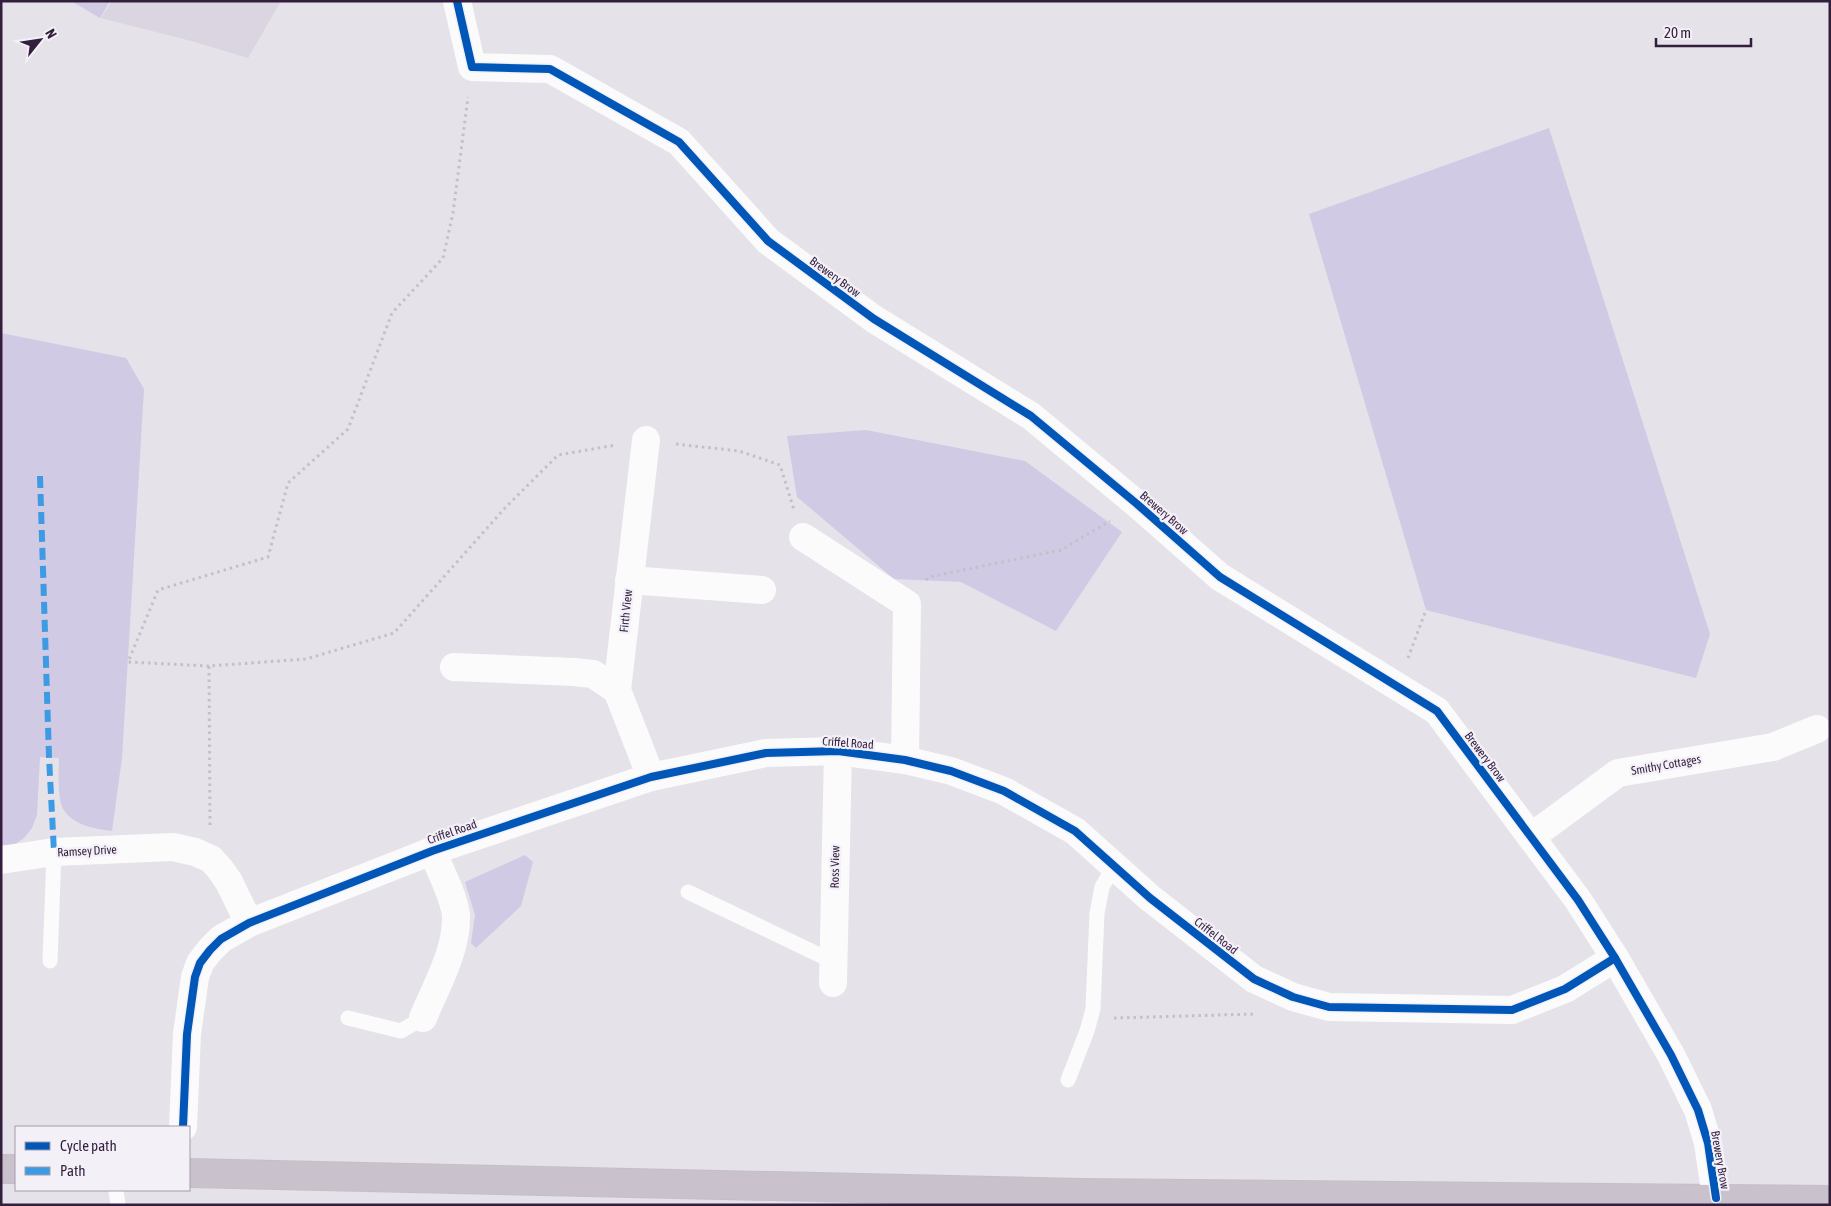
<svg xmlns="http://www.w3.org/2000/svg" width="1831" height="1206" font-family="'Asap Condensed',sans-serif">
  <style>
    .built { fill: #dbd4e1 }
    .green { fill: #d0cae4 }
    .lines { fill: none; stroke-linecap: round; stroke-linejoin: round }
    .trunk-casing { stroke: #c5bfc9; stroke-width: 30 }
    .path { stroke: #c4bfc9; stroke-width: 3; stroke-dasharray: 2.5 4; stroke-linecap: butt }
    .service { stroke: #fbfbfc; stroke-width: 15 }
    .minor { stroke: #fbfbfc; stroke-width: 28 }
    .trunk { stroke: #c9c2cc; stroke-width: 28 }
    .quiet { stroke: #3e9be3; stroke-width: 6; stroke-dasharray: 12 6; stroke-linecap: butt }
    .cycleway-casing { stroke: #f3f0f8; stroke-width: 11 }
    .cycleway { stroke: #0057b8; stroke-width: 8 }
    .labels { text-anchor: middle; stroke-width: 4.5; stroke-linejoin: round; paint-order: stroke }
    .street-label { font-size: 12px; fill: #331f3d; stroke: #f3f0f8 }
  </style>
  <rect width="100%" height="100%" fill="#e5e2e9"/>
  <path class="built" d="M112 1H281L248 58 195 42 101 18Z"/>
  <g class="green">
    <path d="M71 1H110L100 18Z"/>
    <path d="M1549 128 1710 634 1696 678 1426 610 1309 214Z"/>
    <path d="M1 333 126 358 144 389 122 758 112 831C95 829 73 825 63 809 57 797 59 771 59 758L40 757 37 815 32 828 24 838 14 845H1Z"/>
    <path d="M866 430 1025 461 1122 532 1056 631 961 582 894 579 797 497 787 436Z"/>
    <path d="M525 855 533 862 521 906 476 948 471 943 475 915 465 882Z"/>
  </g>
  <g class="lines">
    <defs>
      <g id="trunk">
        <path d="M1 1169H16"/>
        <path d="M189 1173 1081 1193 1830 1200"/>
      </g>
    </defs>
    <use href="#trunk" class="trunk-casing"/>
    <g class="path">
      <path d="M676 444 739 451 780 465 794 510"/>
      <path d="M926 580 929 577 1061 550 1110 521"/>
      <path d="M1408 658 1426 610"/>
      <path d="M209 666 128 662 158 590 268 557 288 483 348 429 392 313 443 258 453 213 468 97"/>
      <path d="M210 825 209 666 306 659 394 633 504 509 558 455 616 445"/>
      <path d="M1114 1018 1255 1014"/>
    </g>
    <g class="service">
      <path d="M688 892 832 961"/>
      <path d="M50 961 54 852"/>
      <path d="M348 1018 401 1031 423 1018"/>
      <path d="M1068 1080 1087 1031 1093 1009 1097 913 1102 887 1114 866"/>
      <path d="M116 1190 118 1205"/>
    </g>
    <g class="minor">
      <path d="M457 1 472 67 550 69 679 142 768 241 874 319 1031 416 1137 504 1220 577 1437 711 1578 900 1615 958 1671 1055 1698 1110 1708 1143 1716 1198"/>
      <path d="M646 440 617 690 651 777"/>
      <path d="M803 537 907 604 905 760"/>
      <path d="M629 580 762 590"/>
      <path d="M454 667 574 672 593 674 617 690"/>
      <path d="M1531 837 1618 773 1773 747 1817 729"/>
      <path d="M1 860 54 852 173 847 195 852 211 859 220 869 229 882 249 923"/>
      <path d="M833 983 838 751"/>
      <path d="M423 1018C436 986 457 951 456 916 455 899 439 867 432 851"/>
      <path d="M183 1127 187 1034 195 977 200 963 210 950 221 939 249 923 432 851 651 777 766 753 838 751 905 760 951 771 1004 791 1075 831 1150 898 1254 979 1293 997 1329 1007 1512 1010 1565 989 1615 958"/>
    </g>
    <use href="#trunk" class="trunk"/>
    <path class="quiet" d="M40 476 49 757 54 852"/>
    <defs>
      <g id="cycleway">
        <path d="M457 1 472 67 550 69 679 142 768 241 874 319 1031 416 1137 504 1220 577 1437 711 1578 900 1615 958 1671 1055 1698 1110 1708 1143 1716 1198"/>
        <path d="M183 1127 187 1034 195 977 200 963 210 950 221 939 249 923 432 851 651 777 766 753 838 751 905 760 951 771 1004 791 1075 831 1150 898 1254 979 1293 997 1329 1007 1512 1010 1565 989 1615 958"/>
      </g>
    </defs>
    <use href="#cycleway" class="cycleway-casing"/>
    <use href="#cycleway" class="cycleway"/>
  </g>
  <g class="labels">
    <g class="street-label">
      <text transform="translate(835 277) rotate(36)" y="4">Brewery Brow</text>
      <text transform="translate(1164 513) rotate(41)" y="4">Brewery Brow</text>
      <text transform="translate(626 611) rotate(-84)" y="4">Firth View</text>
      <text transform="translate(848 743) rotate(4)" y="4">Criffel Road</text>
      <text transform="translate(1485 757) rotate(53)" y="4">Brewery Brow</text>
      <text transform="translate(1666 765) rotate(-10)" y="4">Smithy Cottages</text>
      <text transform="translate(452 832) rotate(-19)" y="4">Criffel Road</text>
      <text transform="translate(87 851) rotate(-3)" y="4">Ramsey Drive</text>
      <text transform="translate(835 867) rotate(-89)" y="4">Ross View</text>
      <text transform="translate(1216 936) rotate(38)" y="4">Criffel Road</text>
      <text transform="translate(1720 1160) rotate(80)" y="4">Brewery Brow</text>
    </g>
  </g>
  <rect width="1831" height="1206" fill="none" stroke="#331f3d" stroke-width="5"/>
  <rect x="15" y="1126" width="175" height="65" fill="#f3f0f8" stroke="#a69cad"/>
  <rect x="25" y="1142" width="25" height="8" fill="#0057b8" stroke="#a69cad"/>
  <text x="60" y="1151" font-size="15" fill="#331f3d">Cycle path</text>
  <rect x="25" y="1167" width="25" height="8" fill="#3e9be3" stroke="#a69cad"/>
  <text x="60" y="1176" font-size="15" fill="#331f3d">Path</text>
  <g transform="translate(40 40) rotate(60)" stroke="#f3f0f8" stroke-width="4" paint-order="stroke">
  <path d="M0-4L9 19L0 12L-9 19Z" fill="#331f3d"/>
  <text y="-8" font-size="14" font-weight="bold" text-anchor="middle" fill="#331f3d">N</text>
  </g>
  <path d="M1656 38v8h95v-8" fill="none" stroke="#331f3d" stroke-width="2.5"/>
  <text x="1664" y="38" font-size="15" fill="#331f3d" stroke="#f3f0f8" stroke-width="4" paint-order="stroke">20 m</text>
</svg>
